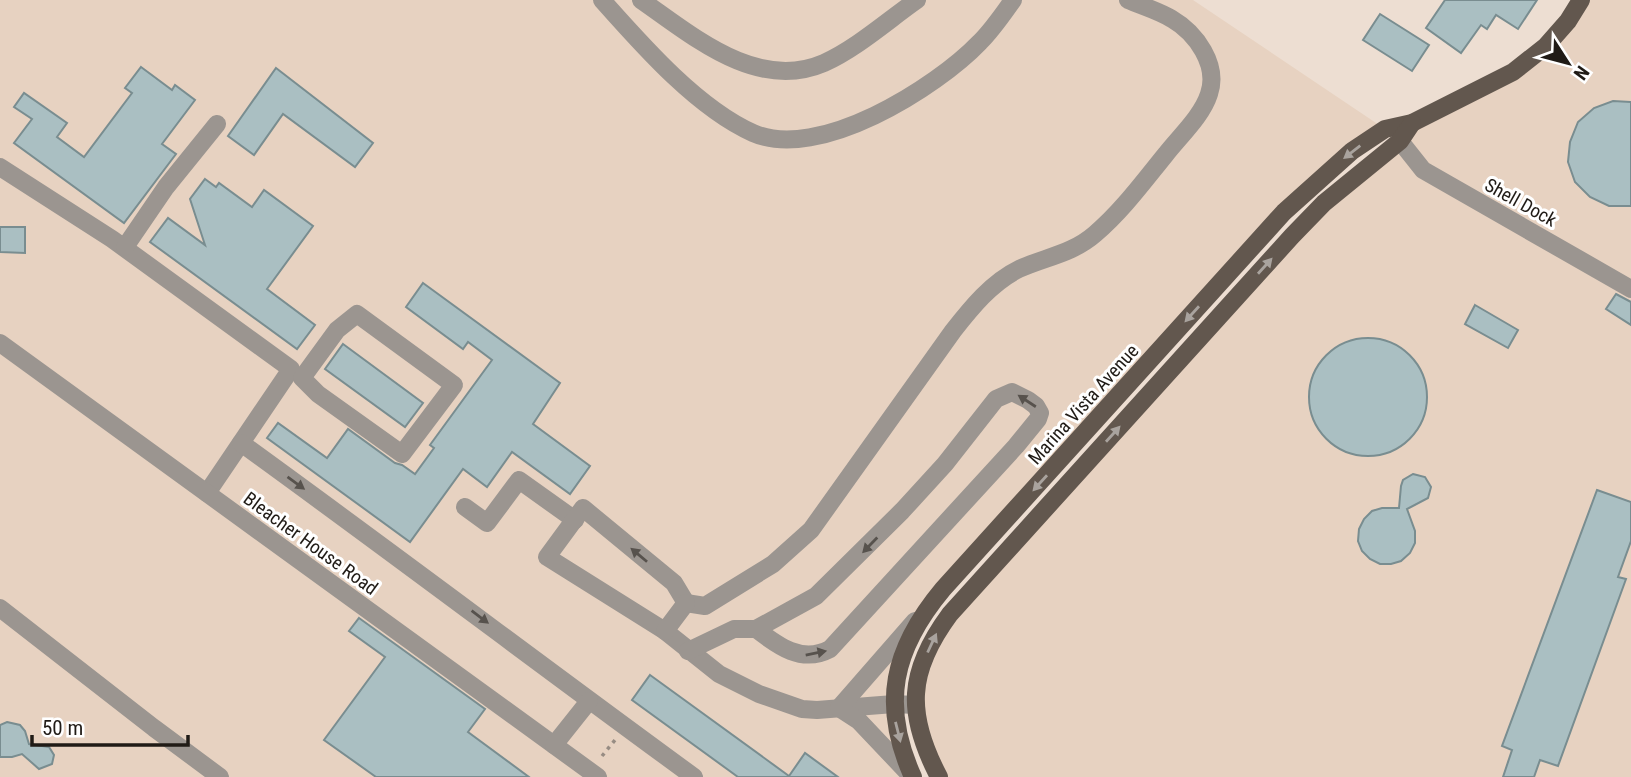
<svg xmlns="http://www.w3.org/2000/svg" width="1631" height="777" font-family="'Roboto Condensed',sans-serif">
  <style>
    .built { fill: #e7d2c1 }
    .building { fill: #aabfc2; stroke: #798d90; stroke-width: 2 }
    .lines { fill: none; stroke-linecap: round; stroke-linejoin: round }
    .path { stroke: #978c83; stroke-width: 3.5; stroke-dasharray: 3.5 5; stroke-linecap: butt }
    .minor { stroke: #9b9590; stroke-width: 18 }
    .major { stroke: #62574e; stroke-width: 18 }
    .oneway { fill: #a9a39e }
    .oneway2 { fill: #57524d }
    .labels { text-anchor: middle; stroke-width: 6; stroke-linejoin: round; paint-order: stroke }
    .street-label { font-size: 19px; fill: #201b16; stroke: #fff }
  </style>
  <rect width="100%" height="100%" fill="#edded2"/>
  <g class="built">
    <path d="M0 0H1193L1385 129 1352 151 943 589 897 674 913 777H0Z"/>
    <path d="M1581 0H1631V777H939L927 754 920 675 933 637 1292 236 1412 123 1513 72Z"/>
  </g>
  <g class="building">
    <path d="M1445 0H1537L1518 29 1496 15 1487 29 1481 25 1461 53 1426 28Z"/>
    <path d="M1380 14 1429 45 1412 71 1363 40Z"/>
    <path d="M141 67 172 90 175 85 195 100 162 144 176 154 124 223 14 143 32 119 14 107 24 93 67 123 57 137 84 157 132 93 125 88Z"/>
    <path d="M276 68 373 143 355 167 283 114 254 155 228 136Z"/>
    <path d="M1613 101 1631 102V206H1609L1590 197 1575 182 1568 162 1570 142 1578 122 1594 108Z"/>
    <path d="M205 179 216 187 219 183 252 207 264 190 313 226 267 289 315 325 297 349 150 242 168 218 205 245 190 199Z"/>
    <path d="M0 227H25V253L0 252Z"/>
    <path d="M423 283 560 383 533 424 590 466 570 494 512 452 487 487 463 469 410 542 267 438 278 423 327 458 348 429 395 463 402 465 415 474 434 448 430 445 492 360 468 342 463 349 406 307Z"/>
    <path d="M1616 294 1631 302V325L1606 309Z"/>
    <path d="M1475 305 1518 330 1508 348 1465 324Z"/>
    <circle cx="1368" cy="397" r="59"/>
    <path d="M343 344 423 403 405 427 325 369Z"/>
    <path d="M1413 474 1425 477 1431 487 1428 498 1407 509 1415 531V543L1410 553 1401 561 1391 564H1380L1370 559 1362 551 1358 541 1359 529 1364 519 1372 511 1382 508H1399L1401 486 1403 480Z"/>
    <path d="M1597 490 1631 502V541L1618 577 1626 579 1558 766 1540 760 1534 777H1503L1512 750 1502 746Z"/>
    <path d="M359 618 485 709 468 732 529 777H376L324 740 385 657 349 631Z"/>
    <path d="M650 675 789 776 805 753 838 777H738L632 700Z"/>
    <path d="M7 722 20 725 25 731 29 744 49 747 54 755 52 764 39 769 22 754 12 757H0V725Z"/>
  </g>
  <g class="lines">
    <path class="path" d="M602 756 615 740"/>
    <g class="minor">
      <path d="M602 0C642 45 697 108 753 133 818 162 936 88 980 42 993 29 1003 14 1013 0"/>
      <path d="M641 0C693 36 757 92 824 63 857 48 887 21 917 0"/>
      <path d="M1400 141 1423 170 1631 289"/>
      <path d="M0 167 112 239 291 369 207 493"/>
      <path d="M125 247 166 187 217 124"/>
      <path d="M357 314 454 385 402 454 318 394 302 378 337 330Z"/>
      <path d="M0 343 598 777"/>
      <path d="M241 443C393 553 542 666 694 777"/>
      <path d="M465 507 487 523 519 480 575 520"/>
      <path d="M686 603 705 606 773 564 811 530 953 331C971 308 992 282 1019 269 1045 257 1072 254 1095 234 1122 211 1144 181 1166 154 1180 136 1202 116 1209 94 1219 65 1196 33 1172 19 1159 11 1142 6 1128 0"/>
      <path d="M686 603 674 583 583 508 547 557 665 631 719 674 759 694 802 709 817 710 894 704 915 705"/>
      <path d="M0 608 154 728 220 777"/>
      <path d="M665 631 686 603"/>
      <path d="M688 651 734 629H756L816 596 902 511 945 464 996 399 1012 392 1028 400 1036 406 1040 413 1038 419 1016 446 830 649C802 664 778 646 756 629"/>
      <path d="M554 745 589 701"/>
      <path d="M912 777 859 721 839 708 915 621"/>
    </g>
    <g class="major">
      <path d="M913 777C880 704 893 649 943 589L1284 212 1352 151 1385 129 1412 123 1513 72 1546 46 1568 21 1581 0"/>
      <path d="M939 777C906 714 907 672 950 614L1292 236 1324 203 1400 141 1412 123"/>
    </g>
  </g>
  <defs><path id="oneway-solid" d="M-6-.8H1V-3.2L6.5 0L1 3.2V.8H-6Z" transform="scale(1.75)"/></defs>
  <g class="oneway">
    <use href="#oneway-solid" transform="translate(1352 152) rotate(142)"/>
    <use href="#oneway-solid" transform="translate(1265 266) rotate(-48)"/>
    <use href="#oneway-solid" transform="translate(1192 314) rotate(132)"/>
    <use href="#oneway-solid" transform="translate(1113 434) rotate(-48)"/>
    <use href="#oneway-solid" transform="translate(1040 483) rotate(132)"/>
    <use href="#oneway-solid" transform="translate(932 643) rotate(-65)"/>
    <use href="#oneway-solid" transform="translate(898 732) rotate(76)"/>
  </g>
  <g class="oneway2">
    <use href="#oneway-solid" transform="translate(1027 401) rotate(-147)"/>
    <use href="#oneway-solid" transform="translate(296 483) rotate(36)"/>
    <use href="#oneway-solid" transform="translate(870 545) rotate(134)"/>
    <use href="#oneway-solid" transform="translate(639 555) rotate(-140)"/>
    <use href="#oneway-solid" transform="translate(480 617) rotate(37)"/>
    <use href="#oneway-solid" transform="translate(816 653) rotate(-11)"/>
  </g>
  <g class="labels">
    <g class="street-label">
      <text transform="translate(1521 202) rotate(29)" y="7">Shell Dock</text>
      <text transform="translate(1083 404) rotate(-48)" y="7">Marina Vista Avenue</text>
      <text transform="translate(311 543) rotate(36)" y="7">Bleacher House Road</text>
    </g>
  </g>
  <g transform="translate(1568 63) rotate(126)" stroke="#ffffff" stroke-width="5" paint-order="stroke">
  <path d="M0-5L12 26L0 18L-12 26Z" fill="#201b16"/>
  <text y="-10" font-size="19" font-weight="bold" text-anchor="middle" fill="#201b16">N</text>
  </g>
  <path d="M32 735v10h156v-10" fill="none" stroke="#201b16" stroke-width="3.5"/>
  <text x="42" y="735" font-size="21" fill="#201b16" stroke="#ffffff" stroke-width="5" paint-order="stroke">50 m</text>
</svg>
